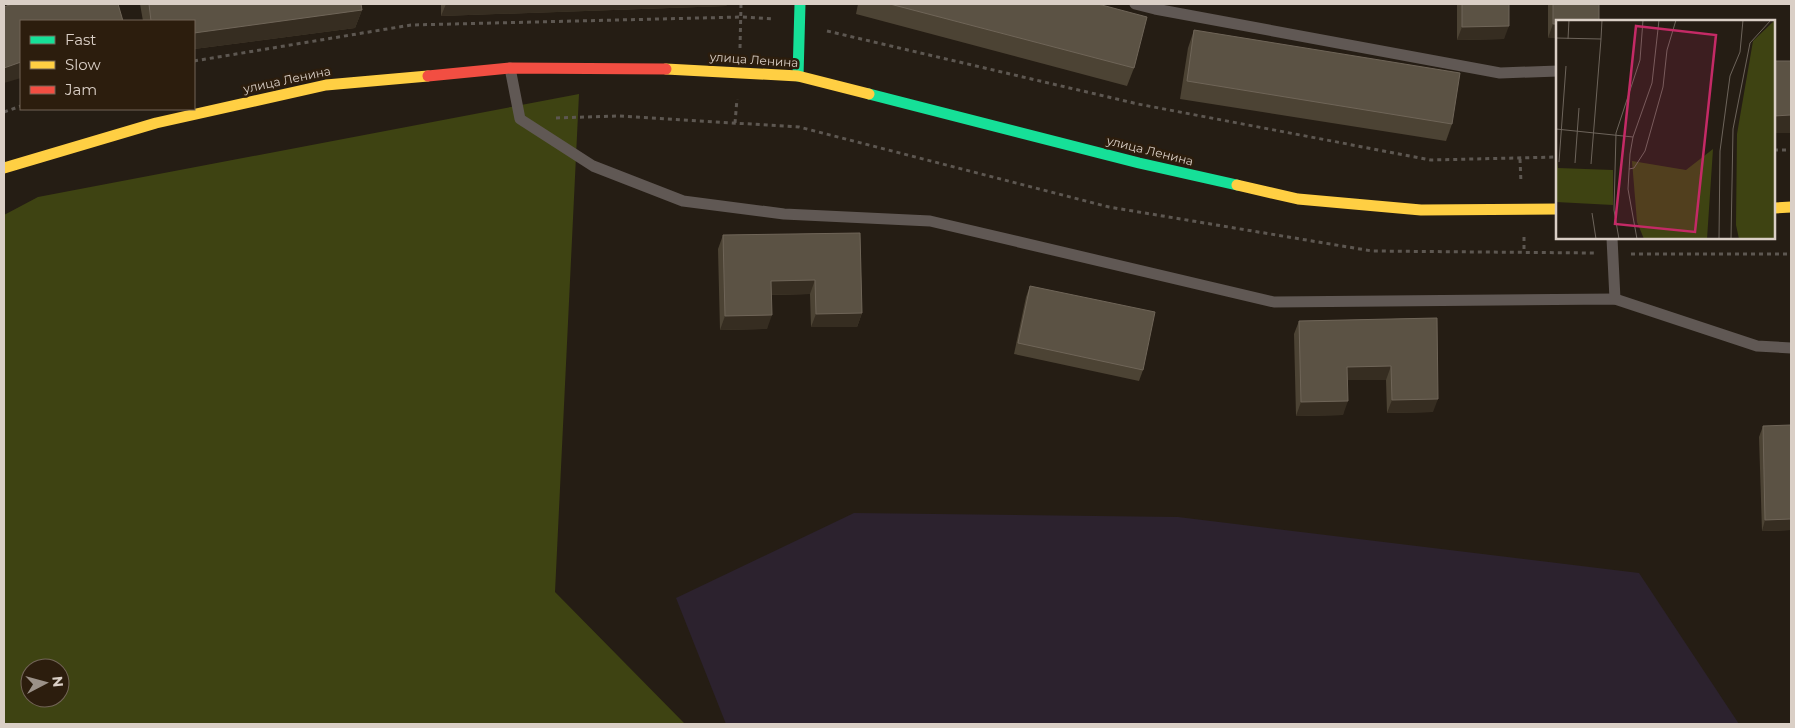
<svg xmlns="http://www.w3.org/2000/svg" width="1795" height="728" font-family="Montserrat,sans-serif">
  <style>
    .industrial { fill: #2c222e }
    .forest { fill: #3e4312; fill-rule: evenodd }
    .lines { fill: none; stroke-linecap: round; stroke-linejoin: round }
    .path { stroke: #5d5751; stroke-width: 3; stroke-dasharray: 4 4; stroke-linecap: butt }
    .lane { stroke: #605854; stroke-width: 11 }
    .fast { stroke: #16e098; stroke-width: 11 }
    .slow { stroke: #ffcf43; stroke-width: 11 }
    .jam { stroke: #f24e42; stroke-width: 11 }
    .wall { fill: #4c4334 }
    .shaded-wall { fill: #362d21 }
    .building { fill: #5b5244; stroke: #6f6558 }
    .labels { text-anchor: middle; stroke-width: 5; stroke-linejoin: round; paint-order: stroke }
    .street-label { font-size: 12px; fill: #dacfc6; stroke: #2c1d0d }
    .inset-road { fill: none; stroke: #6d645b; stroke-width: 1 }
    .view { fill: #c42a66; fill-opacity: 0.15; stroke: #c42a66; stroke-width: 2.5 }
    .inset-edge { fill: none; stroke: #dacfc6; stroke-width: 2.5 }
  </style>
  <rect width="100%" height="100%" fill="#251d14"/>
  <path class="industrial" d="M854 513 1178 517 1639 573 1739 724H726L676 598Z"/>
  <path class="forest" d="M579 94 555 592 685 724H4V215L38 197ZM30 668H60V698H30Z"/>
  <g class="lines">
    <g class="path">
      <path d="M827 31 1138 104 1431 160 1558 157"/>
      <path d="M740 48 741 4"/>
      <path d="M194 61 411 25 741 17 773 19"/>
      <path d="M4 112 21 106"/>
      <path d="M556 118 619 116 799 127 1109 207 1372 251 1595 253"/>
      <path d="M735 123 737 99"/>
      <path d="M1774 150H1791"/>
      <path d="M1520 159 1521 183"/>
      <path d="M1524 237V252"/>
      <path d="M1631 254H1791"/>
    </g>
    <g class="lane">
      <path d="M1135 4 1155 9 1500 73 1558 71"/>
      <path d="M510 68 520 119 593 166 683 201 784 214 930 221 1274 302 1615 299 1757 346 1791 348"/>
      <path d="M1612 238 1615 299"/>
    </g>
    <g class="fast">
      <path d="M798 76 800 4"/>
      <path d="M869 94 1139 163 1237 185"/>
    </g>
    <g class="slow">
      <path d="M666 69 798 76 869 94"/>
      <path d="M4 168 156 123 326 85 428 76"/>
      <path d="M1237 185 1298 199 1421 210 1558 209"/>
      <path d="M1774 208 1791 207"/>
    </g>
    <path class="jam" d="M428 76 510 68 666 69"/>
  </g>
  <g class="wall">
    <path d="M140 4H361L362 10 355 28 194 49V21H143Z"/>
    <path d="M441 4H727L726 6 441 16Z"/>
    <path d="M858 4H1098L1134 68 1127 86 856 14Z"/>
    <path d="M1457 4H1599L1548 38V4L1509 5 1504 39 1457 40Z"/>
    <path d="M1194 30 1452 124 1446 141 1180 99 1188 48Z"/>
    <path d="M860 233 862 313 857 327H811L810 294 771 295 767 329 720 330 718 249 723 235Z"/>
    <path d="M1030 286 1143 370 1139 381 1014 354 1026 297Z"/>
    <path d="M1437 318 1433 412 1387 413 1386 380H1348L1343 415 1296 416 1294 334 1299 321Z"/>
    <path d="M1763 426 1791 530 1762 531 1759 437Z"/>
  </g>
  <g class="shaded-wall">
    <path d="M446 4H727L726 6 441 16Z"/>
    <path d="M1504 4H1548L1504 5Z"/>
    <path d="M362 10 355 28 194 49V33Z"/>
    <path d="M1553 24H1558V38H1548Z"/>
    <path d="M1509 26 1504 39 1457 40 1462 27Z"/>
    <path d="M21 62V78L4 83V68Z"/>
    <path d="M1791 115V133H1774V116Z"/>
    <path d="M815 280 810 294 766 295 771 281Z"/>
    <path d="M862 313 857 327H811L816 314Z"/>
    <path d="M772 315 767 329 720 330 725 316Z"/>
    <path d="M1391 366 1386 380H1342L1347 367Z"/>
    <path d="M1438 399 1433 412 1387 413 1392 400Z"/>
    <path d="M1348 401 1343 415 1296 416 1301 402Z"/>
    <path d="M1791 519V530L1762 531 1765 520Z"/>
  </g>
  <g class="building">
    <path d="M12 4H118L123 21H21V62L4 68V7Z"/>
    <path d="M149 4H361L362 10 194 33V21H151Z"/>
    <path d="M890 4H1098L1147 17 1134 68Z"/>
    <path d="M1462 4H1509V26L1462 27Z"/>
    <path d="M1553 4H1599V21H1558V24H1553Z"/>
    <path d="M1194 30 1460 73 1452 124 1187 81Z"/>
    <path d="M1774 61H1791V115L1774 116Z"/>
    <path d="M860 233 862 313 816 314 815 280 771 281 772 315 725 316 723 235Z"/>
    <path d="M1030 286 1155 312 1143 370 1018 343Z"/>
    <path d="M1437 318 1438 399 1392 400 1391 366 1347 367 1348 401 1301 402 1299 321Z"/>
    <path d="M1791 425V519L1765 520 1763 426Z"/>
  </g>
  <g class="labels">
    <g class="street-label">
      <text transform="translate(754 60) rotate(4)" y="4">улица Ленина</text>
      <text transform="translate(287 80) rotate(-12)" y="4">улица Ленина</text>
      <text transform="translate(1150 151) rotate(14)" y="4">улица Ленина</text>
    </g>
  </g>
  <g transform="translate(1556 20)">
    <rect width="219" height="219" fill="#251d14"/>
    <path d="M219 0V219H183L180 205 181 114 197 21ZM157 129 151 219H88L81 202 76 141 130 150ZM0 133 2 148 57 150V185L0 182Z" fill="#3e4312"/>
    <path class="inset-road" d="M0 18 45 19 35 144M12 19 13 0M45 19 46 0M0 109 77 117M3 142 10 46M19 143 23 88M73 149 78 148 89 131 107 67 111 30 120 0M36 193 40 219M63 219 58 190 60 113 84 40 87 0M81 219 72 169 74 134 77 117 96 63 103 0M163 219 164 131 174 56 184 32 187 0M175 219 177 109 194 23 215 0"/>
    <path class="view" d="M80 6 160 15 139 212 59 204Z"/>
    <rect width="219" height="219" class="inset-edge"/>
  </g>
  <rect width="1795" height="728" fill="none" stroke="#dacfc6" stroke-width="10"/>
  <rect x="20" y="20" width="175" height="90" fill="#2c1d0d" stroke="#726457"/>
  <rect x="30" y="36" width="25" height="8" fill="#16e098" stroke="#726457"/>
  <text x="65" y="45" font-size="15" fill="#dacfc6">Fast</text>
  <rect x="30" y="61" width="25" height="8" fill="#ffcf43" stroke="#726457"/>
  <text x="65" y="70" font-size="15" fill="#dacfc6">Slow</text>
  <rect x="30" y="86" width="25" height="8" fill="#f24e42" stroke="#726457"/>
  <text x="65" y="95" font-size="15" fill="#dacfc6">Jam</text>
  <g transform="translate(45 683) rotate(84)"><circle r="24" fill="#2c1d0d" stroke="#726457"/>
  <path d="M0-4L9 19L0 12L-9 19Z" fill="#9b9188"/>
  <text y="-8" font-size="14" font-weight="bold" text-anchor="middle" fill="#dacfc6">N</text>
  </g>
</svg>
